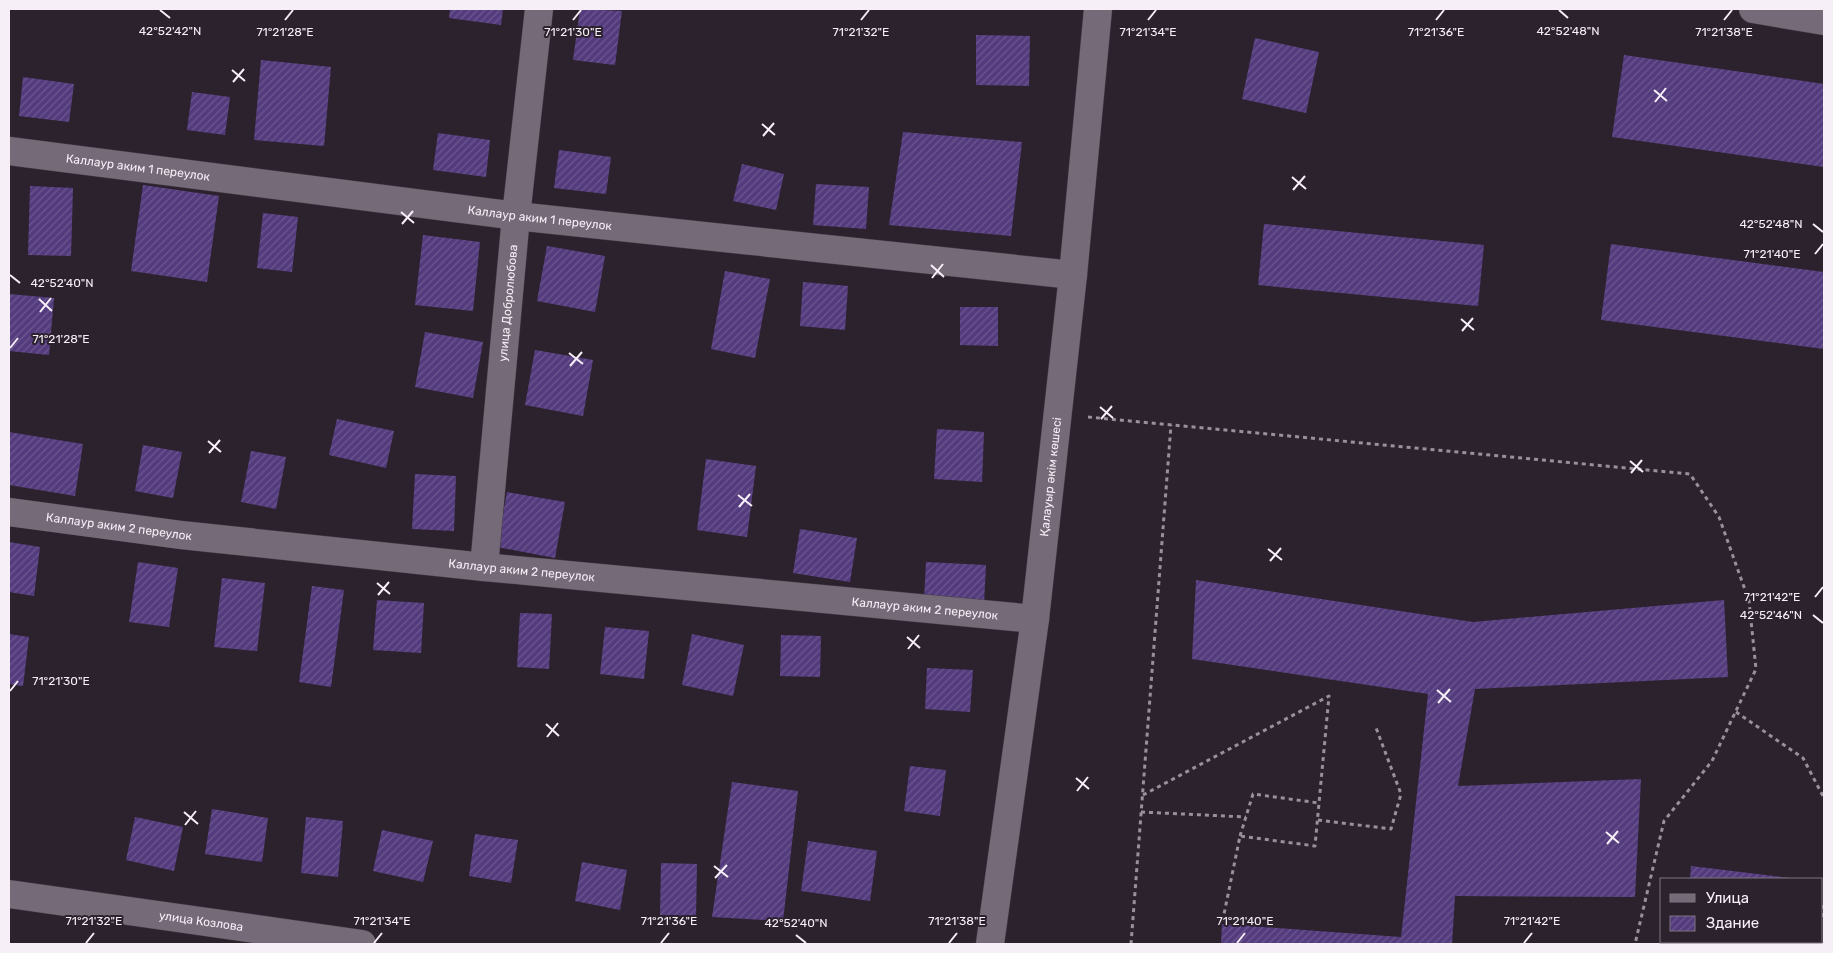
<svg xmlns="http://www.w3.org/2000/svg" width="1833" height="953" font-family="Rubik,sans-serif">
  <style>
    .building { fill: url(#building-hatch) }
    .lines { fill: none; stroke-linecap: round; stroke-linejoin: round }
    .minor-casing { stroke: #463e48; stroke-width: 29 }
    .path { stroke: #98909a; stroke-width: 3; stroke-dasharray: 4 4; stroke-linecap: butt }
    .minor { stroke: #756a78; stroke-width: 28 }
    .ticks { fill: none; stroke: #f6eff8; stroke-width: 2 }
    .labels { text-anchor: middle; stroke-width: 4; stroke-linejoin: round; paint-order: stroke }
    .street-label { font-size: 12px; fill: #f6eff8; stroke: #2c222e }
    .ticks-label { font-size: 12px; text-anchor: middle; fill: #f6eff8; stroke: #2c222e; stroke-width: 4; stroke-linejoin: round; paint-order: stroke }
  </style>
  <defs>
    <pattern id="building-hatch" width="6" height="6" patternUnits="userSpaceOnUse" patternTransform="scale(1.25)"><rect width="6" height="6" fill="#543b7d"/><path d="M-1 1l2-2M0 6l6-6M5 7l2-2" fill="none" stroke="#6d5890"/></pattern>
  </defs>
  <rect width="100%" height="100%" fill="#2c222e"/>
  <g class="building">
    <path d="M450 9H503L501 25 449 18Z"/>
    <path d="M580 9 622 11 615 65 573 60Z"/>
    <path d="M976 35 1030 36 1029 86 976 85Z"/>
    <path d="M1255 38 1319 52 1306 113 1242 99Z"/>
    <path d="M1624 55 1824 84V167L1612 137Z"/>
    <path d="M261 60 331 67 324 146 254 140Z"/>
    <path d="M23 77 74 84 69 122 19 116Z"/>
    <path d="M192 92 230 97 225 135 187 130Z"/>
    <path d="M903 132 1022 142 1011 236 889 225Z"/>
    <path d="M438 133 490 140 486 177 433 170Z"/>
    <path d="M559 150 611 157 606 194 554 188Z"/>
    <path d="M742 164 784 174 776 210 733 201Z"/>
    <path d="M816 184 869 187 866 229 813 225Z"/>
    <path d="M143 185 219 196 207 282 131 271Z"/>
    <path d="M30 186 73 188 71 256 28 255Z"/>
    <path d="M263 213 298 217 292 272 257 268Z"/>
    <path d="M1264 224 1484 245 1478 306 1258 285Z"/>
    <path d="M423 235 480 242 473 311 415 305Z"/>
    <path d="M1611 244 1824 272V349L1601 320Z"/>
    <path d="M547 246 605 256 595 312 537 301Z"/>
    <path d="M725 271 770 279 755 358 711 349Z"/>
    <path d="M803 282 848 286 845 330 800 326Z"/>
    <path d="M9 294 54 298 49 355 9 351Z"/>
    <path d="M960 307H998V346L960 345Z"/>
    <path d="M425 332 483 342 473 398 415 387Z"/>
    <path d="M535 350 593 360 583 416 525 405Z"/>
    <path d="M337 419 394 431 386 468 329 455Z"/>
    <path d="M937 429 984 432 982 482 934 479Z"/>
    <path d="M9 432 83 444 75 496 9 485Z"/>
    <path d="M143 445 182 452 173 498 135 491Z"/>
    <path d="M251 451 286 457 276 509 241 502Z"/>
    <path d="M706 459 756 466 747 537 697 530Z"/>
    <path d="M415 474 456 476 454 531 412 529Z"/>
    <path d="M507 492 565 502 555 558 497 547Z"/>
    <path d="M800 529 857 538 850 582 793 573Z"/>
    <path d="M9 542 40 547 34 596 9 592Z"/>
    <path d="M138 562 178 568 169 627 129 622Z"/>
    <path d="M926 562 986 565 984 604 924 599Z"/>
    <path d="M222 578 265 583 257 651 214 647Z"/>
    <path d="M1196 580 1473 622 1724 600 1728 677 1475 689 1458 786 1641 779 1635 897 1455 896 1452 944H1221L1222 924 1401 937 1428 694 1192 659Z"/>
    <path d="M312 586 344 590 331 687 299 682Z"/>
    <path d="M377 600 424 603 421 653 373 650Z"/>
    <path d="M520 613 552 614 549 669 517 667Z"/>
    <path d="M605 627 649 631 644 679 600 674Z"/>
    <path d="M9 634 29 637 23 686 9 684Z"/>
    <path d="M692 634 744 645 733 696 682 685Z"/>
    <path d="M781 635 821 636 820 677 780 676Z"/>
    <path d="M927 668 973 670 970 712 925 709Z"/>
    <path d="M910 766 946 770 940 816 904 811Z"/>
    <path d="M732 782 798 791 783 921 712 917Z"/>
    <path d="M212 809 268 818 262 862 205 854Z"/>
    <path d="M135 817 183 827 174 871 126 860Z"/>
    <path d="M306 817 343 821 338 877 301 873Z"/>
    <path d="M382 830 433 841 423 882 373 871Z"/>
    <path d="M475 834 518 840 511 883 469 876Z"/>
    <path d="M808 841 877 851 870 901 801 891Z"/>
    <path d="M582 862 627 870 620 910 575 901Z"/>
    <path d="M661 863 697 864 696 916 660 915Z"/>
    <path d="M1691 866 1790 878V879H1690Z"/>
  </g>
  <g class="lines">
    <defs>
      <g id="minor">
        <path d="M1753 9 1824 21"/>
        <path id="s1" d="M9 151 516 216 1073 275"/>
        <path id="s2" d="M9 512 181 535 484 567 1035 619"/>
        <path id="s3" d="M484 567 516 216 539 9"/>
        <path id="s4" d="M9 894 362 944"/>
        <path id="s5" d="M990 944 1035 619 1073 275 1098 9"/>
      </g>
    </defs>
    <use href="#minor" class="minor-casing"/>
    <g class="path">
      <path d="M1088 417 1690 474 1719 517 1749 601 1756 669 1712 761 1664 821 1635 944"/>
      <path d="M1736 712 1803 758 1824 798"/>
      <path d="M1143 795 1329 696 1315 846 1240 836 1222 924"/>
      <path d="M1141 812 1246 817"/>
      <path d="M1318 820 1391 829 1401 794 1375 725"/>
      <path d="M1240 836 1253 794 1319 803"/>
      <path d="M1822 917 1824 902"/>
      <path d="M1131 944 1171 425"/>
      <path d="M1817 944 1818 942"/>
    </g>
    <use href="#minor" class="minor"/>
  </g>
  <path class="ticks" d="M160 10 170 18M1559 10 1568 18M285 20 293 10M573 20 581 10M861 20 869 10M1148 20 1156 10M1436 20 1444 10M1724 20 1732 10M232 70 245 81M233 82 244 69M1654 90 1667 101M1655 102 1666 88M762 124 775 135M763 136 774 123M1292 177 1306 189M1293 190 1305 176M401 212 414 223M402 224 413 211M1813 224 1823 232M1815 254 1823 244M931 265 944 277M10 275 20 283M932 278 943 264M39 299 52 311M40 312 51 298M1461 319 1474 330M1462 331 1473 318M10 348 18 338M569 353 583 364M570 366 582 352M1100 407 1113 418M1101 419 1112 406M208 441 221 452M209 453 220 440M1630 461 1643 472M1631 473 1642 460M738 495 752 506M739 507 750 494M1268 549 1282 560M1270 561 1281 548M377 583 390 594M378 595 389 582M1815 597 1823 587M1813 615 1823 623M907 637 920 648M908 649 919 635M1437 690 1451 702M10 691 18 681M1438 703 1450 689M546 724 559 736M547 737 558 723M1076 778 1089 789M1077 791 1088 777M184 812 198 824M185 825 196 811M1606 832 1619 843M1607 844 1618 831M714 866 728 877M715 878 727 865M796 935 806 943M86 943 94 933M374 943 382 933M661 943 669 933M949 943 957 933M1237 943 1245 933M1524 943 1532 933"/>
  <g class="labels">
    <g class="street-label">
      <text dy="4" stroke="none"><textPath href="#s1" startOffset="130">Каллаур аким 1 переулок</textPath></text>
      <text dy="4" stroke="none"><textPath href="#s1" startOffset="535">Каллаур аким 1 переулок</textPath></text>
      <text dy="4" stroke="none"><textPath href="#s3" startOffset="265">улица Добролюбова</textPath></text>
      <text dy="4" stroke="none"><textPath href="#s5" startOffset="471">Қалауыр әкім көшесі</textPath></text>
      <text dy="4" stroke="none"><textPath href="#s2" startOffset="111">Каллаур аким 2 переулок</textPath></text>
      <text dy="4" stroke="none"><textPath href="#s2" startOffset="516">Каллаур аким 2 переулок</textPath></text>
      <text dy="4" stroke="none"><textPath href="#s2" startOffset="921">Каллаур аким 2 переулок</textPath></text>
      <text dy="4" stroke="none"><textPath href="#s4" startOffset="194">улица Козлова</textPath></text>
    </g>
  </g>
  <g class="ticks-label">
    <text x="170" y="35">42°52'42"N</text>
    <text x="1568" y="35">42°52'48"N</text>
    <text x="285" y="36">71°21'28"E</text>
    <text x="573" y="36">71°21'30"E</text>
    <text x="861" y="36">71°21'32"E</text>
    <text x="1148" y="36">71°21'34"E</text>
    <text x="1436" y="36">71°21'36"E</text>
    <text x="1724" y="36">71°21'38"E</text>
    <text x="1771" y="228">42°52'48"N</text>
    <text x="1772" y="258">71°21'40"E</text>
    <text x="62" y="287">42°52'40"N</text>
    <text x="61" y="343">71°21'28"E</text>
    <text x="1772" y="601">71°21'42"E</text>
    <text x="1771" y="619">42°52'46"N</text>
    <text x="61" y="685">71°21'30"E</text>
    <text x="94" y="925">71°21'32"E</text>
    <text x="382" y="925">71°21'34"E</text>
    <text x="669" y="925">71°21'36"E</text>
    <text x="957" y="925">71°21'38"E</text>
    <text x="1245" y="925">71°21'40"E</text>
    <text x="1532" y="925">71°21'42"E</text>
    <text x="796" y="927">42°52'40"N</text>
  </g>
  <rect width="1833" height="953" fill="none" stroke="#f6eff8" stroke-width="20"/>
  <rect x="1660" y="878" width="162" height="65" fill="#2c222e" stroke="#7d747f"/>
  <rect x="1670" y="894" width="25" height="8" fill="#756a78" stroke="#7d747f"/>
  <text x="1706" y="903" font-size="15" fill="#f6eff8">Улица</text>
  <rect x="1670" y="916" width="25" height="15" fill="url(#building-hatch)" stroke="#7d747f"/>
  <text x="1706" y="928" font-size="15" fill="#f6eff8">Здание</text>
</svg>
